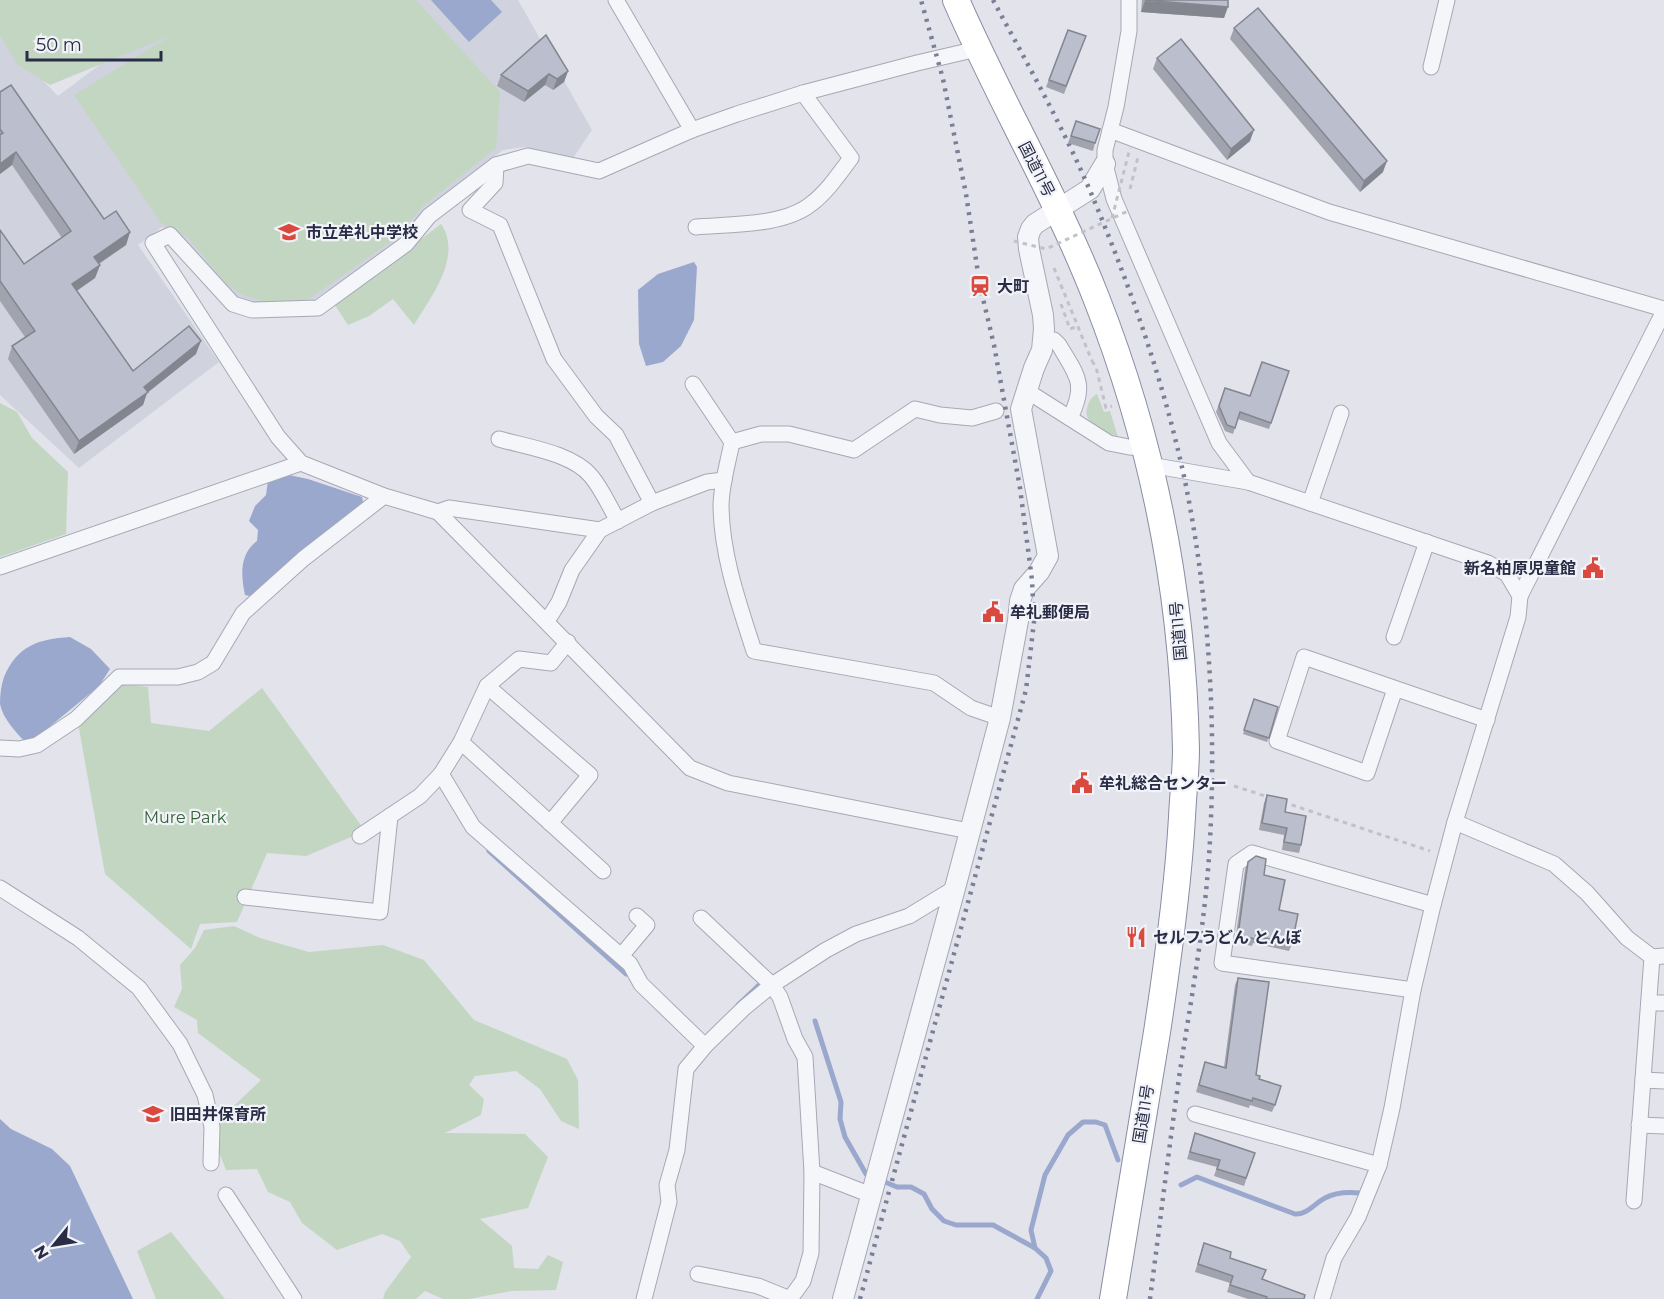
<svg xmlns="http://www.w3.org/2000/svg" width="1664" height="1299" font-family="Montserrat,'Noto Sans JP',sans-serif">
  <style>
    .built { fill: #d0d2de }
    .green { fill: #c3d6c2 }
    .water { fill: #9aa8ce }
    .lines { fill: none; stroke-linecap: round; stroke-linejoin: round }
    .stream { stroke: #9aa8ce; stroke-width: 5 }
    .minor-casing { stroke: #a6a8b6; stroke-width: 17 }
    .tertiary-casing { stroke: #a6a8b6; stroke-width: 22 }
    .trunk-casing { stroke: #888ca3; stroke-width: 28 }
    .path { stroke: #c0c1ca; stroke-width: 3; stroke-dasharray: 4.5 4.5; stroke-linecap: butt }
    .minor { stroke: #f5f6f9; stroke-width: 15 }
    .tertiary { stroke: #f5f6f9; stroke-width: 20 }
    .trunk { stroke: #fff; stroke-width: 26 }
    .rail { stroke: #7a7e96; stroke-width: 4.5; stroke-dasharray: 3 6; stroke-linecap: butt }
    .path-bridge { stroke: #c0c1ca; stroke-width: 3; stroke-dasharray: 4.5 4.5; stroke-linecap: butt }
    .wall { fill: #a1a3af }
    .shaded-wall { fill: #83858f }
    .building { fill: #bbbecc; stroke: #83858f; stroke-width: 1.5 }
    .labels { text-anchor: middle; stroke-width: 4.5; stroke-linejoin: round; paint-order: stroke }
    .street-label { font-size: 16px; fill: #282c45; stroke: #f2f3f8 }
    .poi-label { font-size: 16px; font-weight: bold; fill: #282c45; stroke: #f2f3f8; text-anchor: start }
    .park-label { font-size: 16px; fill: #346236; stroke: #f2f3f8 }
  </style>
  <rect width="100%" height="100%" fill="#e2e3eb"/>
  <path class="built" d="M186 0H518L592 130 573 158 524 147 503 150 425 209 399 240 311 302 268 308 242 302 229 292 182 238 162 227 138 245 219 362 79 468 0 395V36L58 96Z"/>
  <g class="green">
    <path d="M0 0H416L500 92 496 148 422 207 396 238 309 299 270 303 242 295 226 283 187 237 161 223 74 95 170 36 50 85 18 65 0 36Z"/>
    <path d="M441 224C463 256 431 297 414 325L393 299 369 316 348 325 335 305Z"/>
    <path d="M1097 394 1104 412 1110 411 1118 437C1105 431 1080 424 1088 405 1090 399 1092 397 1097 394Z"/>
    <path d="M0 403 17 412 32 438 68 472 66 534 0 557Z"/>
    <path d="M122 684 148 687 151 723 209 731 262 688 365 831 306 856 267 853 237 922 200 924 191 949 105 874 78 723Z"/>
    <path d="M234 926 260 938 309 952 383 945 424 960 474 1020 567 1059 578 1080 579 1129 561 1121 540 1089 516 1071 475 1076 469 1085 484 1099 481 1115 445 1133 525 1134 548 1157 528 1208 480 1219 512 1246 514 1268 538 1269 548 1255 563 1262 556 1290 512 1291 469 1299H443L425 1291 416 1299H383L385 1292 411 1257 400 1241 382 1234 337 1250 302 1223 290 1202 268 1192 257 1169 226 1170 219 1152V1120L261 1080 198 1033 197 1020 174 1007 182 989 180 965 195 948 204 930Z"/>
    <path d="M171 1232 225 1299H156L137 1251Z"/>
  </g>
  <g class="water">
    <path d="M431 0H491L502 12 469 42Z"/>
    <path d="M694 262 697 267 694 320 681 346 663 362 646 366 639 344 638 290 658 274Z"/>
    <path d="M289 475 308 479 362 497 363 502 255 597 245 595C241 575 239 555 257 541L258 530 249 521 255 506 266 495 268 481Z"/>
    <path d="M70 637 91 649 110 669 99 686 36 738 26 743C16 732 3 719 0 704 0 695 1 686 4 677 17 646 38 639 70 637Z"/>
    <path d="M0 1119 11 1129 52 1149 70 1166 133 1299H0Z"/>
  </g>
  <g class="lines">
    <g class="stream">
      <path d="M489 851 626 974"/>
      <path d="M738 1005 758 986"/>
      <path d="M815 1021 841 1102 840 1119 845 1137 866 1174"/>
      <path d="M885 1182 897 1187H911L924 1194 932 1209 944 1221 956 1225H993L1035 1248"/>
      <path d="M1181 1185 1197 1177 1295 1214C1307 1215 1315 1203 1325 1198 1336 1192 1349 1192 1360 1193"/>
      <path d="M1037 1299 1051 1271 1046 1258 1035 1248 1031 1230 1045 1175 1068 1135 1083 1122H1096L1105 1125 1118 1160"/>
    </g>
    <defs>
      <g id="minor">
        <path d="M616 0 692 130"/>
        <path d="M1129 0V31L1116 107 1105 150V164L1114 199 1219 443 1248 482 1488 563 1507 574 1520 596 1518 617 1455 822 1433 905 1413 990 1392 1108 1379 1165 1358 1217 1334 1258 1322 1299"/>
        <path d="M1431 67 1447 0"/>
        <path d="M1110 130 1329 212 1664 309"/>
        <path d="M496 165 495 183 470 210 500 225 554 359 596 416 616 435 652 503"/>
        <path d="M696 227C730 224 784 226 811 204 827 192 839 174 851 158L803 93"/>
        <path d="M1043 339 1054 340 1059 345C1077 376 1087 383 1070 418"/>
        <path d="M693 384 732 442C728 463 721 485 721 507 722 557 739 604 754 651L934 683 971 708 1000 718"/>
        <path d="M1027 391 1109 443 1129 447 1145 448"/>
        <path d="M499 439C527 447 572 453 591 476 602 489 609 506 618 521"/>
        <path d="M732 442 761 434H789L854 450 915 409 940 415 972 418 996 411"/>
        <path d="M1150 465 1248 482"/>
        <path d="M1310 503 1341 413"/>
        <path d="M438 512 449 508 600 530"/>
        <path d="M0 567 301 463"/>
        <path d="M1520 596 1664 311"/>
        <path d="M547 621 559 602 572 570 600 530 652 503 707 482 724 480"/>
        <path d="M1394 637 1427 542"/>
        <path d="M487 686 590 775 550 823"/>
        <path d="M1395 689 1367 773 1277 741 1304 657 1487 720"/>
        <path d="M461 742 603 871"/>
        <path d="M0 748 19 749 37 745 76 719 119 677H178L198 672 213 663 243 613 303 559 384 496"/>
        <path d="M441 774 473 827 630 964 641 984 705 1046"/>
        <path d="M1455 822 1554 864 1587 893 1627 938 1652 957 1664 956"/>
        <path d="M969 831 728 783 690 768 438 512 384 496 301 463 278 437 153 243 170 235 233 304 252 310 318 308 406 244 429 216 496 165 528 156 599 171 692 130 737 114 803 93 917 63 977 49"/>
        <path d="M360 836 420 796 441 774 461 742 487 686 519 659 551 663 568 642"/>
        <path d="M0 888 78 938 139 988 180 1044 205 1095 212 1127 211 1163"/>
        <path d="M245 897 380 912 390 816"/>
        <path d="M701 918 772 985 780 997 795 1039 805 1057 812 1172 811 1253 803 1281 790 1299"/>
        <path d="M621 956 647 925 637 916"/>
        <path d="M1413 990 1222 963 1236 864 1252 853 1433 905"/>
        <path d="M1649 1003H1664"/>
        <path d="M1643 1080 1664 1081"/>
        <path d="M1195 1114 1379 1165"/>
        <path d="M1639 1125 1664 1126"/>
        <path d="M812 1172 871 1195"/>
        <path d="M226 1195 294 1299"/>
        <path d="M1634 1201 1652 957"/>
        <path d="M698 1274 758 1286 790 1299"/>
        <path d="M644 1299 669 1202 667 1185 677 1150 686 1069 705 1046 744 1008 772 985 826 950 856 934 909 916 955 888"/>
      </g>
      <path id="tertiary" d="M843 1299 955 888 1000 718 1018 621 1020 601 1024 589 1039 572 1048 556 1021 409 1034 368 1042 350 1044 329 1043 315 1029 249 1028 237 1031 229 1035 224 1090 189 1105 164"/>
      <path id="trunk" d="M956 0C1000 101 1057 197 1097 300 1153 443 1183 595 1186 749 1186 771 1183 794 1182 817 1178 889 1168 960 1157 1032 1142 1121 1128 1210 1113 1299"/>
    </defs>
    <use href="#minor" class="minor-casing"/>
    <use href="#tertiary" class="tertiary-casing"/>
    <use href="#trunk" class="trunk-casing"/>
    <g class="path">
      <path d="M1130 189 1138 157"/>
      <path d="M1054 268 1092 361"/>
      <path d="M1061 304 1070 329 1078 326"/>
      <path d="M1092 361 1096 367 1106 408 1112 406"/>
      <path d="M1234 786 1268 797"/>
      <path d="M1283 802 1430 851"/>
    </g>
    <use href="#minor" class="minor"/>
    <use href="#tertiary" class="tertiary"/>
    <use href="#trunk" class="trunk"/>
    <g class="rail">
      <path d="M993 0C1027 63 1063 127 1091 193 1130 286 1164 382 1185 481 1210 604 1217 732 1209 857 1204 929 1191 1000 1180 1071 1169 1147 1160 1223 1150 1299"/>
      <path d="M892 1181 1026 690 1034 622 1032 580 1020 488 994 345 980 286 966 194 943 79 921 0"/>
      <path d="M860 1299 890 1188"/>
    </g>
    <g class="path-bridge">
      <path d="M1112 218 1130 148"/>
      <path d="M1014 241 1046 249 1128 211"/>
    </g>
  </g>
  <g class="wall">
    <path d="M1142 0H1228L1224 18 1141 12Z"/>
    <path d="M1234 28 1383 172 1360 192 1230 39Z"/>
    <path d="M1068 30 1086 36 1064 94 1046 87Z"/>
    <path d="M1157 58 1250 141 1227 160 1153 69Z"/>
    <path d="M568 71 564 82 553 90 545 85 524 102 497 86 501 75Z"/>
    <path d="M0 92 104 219 130 232 126 245 99 264 100 265 95 278 77 291 133 371 196 354 147 393 143 405 74 454 8 359 12 346 25 337 0 301V230L24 264 62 238 12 165 0 174Z"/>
    <path d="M1076 121 1095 143 1093 151 1068 143Z"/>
    <path d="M1289 371 1269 429 1238 419 1233 434 1225 431 1216 412 1225 388 1250 396Z"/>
    <path d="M1254 699 1278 707 1267 742 1243 734Z"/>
    <path d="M1267 795 1285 812 1301 845 1299 853 1282 850 1284 835 1259 830 1264 803Z"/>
    <path d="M1248 862 1264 875 1279 910 1292 944 1289 951 1253 943 1252 946 1235 942 1245 870Z"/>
    <path d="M1238 978 1256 1075 1275 1105 1272 1112 1250 1105 1249 1108 1196 1092 1205 1062 1224 1067 1235 985Z"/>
    <path d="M1195 1133 1255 1153 1244 1186 1214 1176 1217 1167 1187 1159Z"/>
    <path d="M1204 1243 1262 1279 1304 1299H1248L1227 1292 1230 1283 1195 1272Z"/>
  </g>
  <g class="shaded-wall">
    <path d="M1145 1 1228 7 1224 18 1141 12Z"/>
    <path d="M568 71 564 82 553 90 557 79Z"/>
    <path d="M549 74 545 85 524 102 528 91Z"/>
    <path d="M1254 130 1250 141 1227 160 1231 149Z"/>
    <path d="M16 152 12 165 0 174V164Z"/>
    <path d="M1387 161 1383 172 1360 192 1364 181Z"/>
    <path d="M130 232 126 245 89 270 94 257Z"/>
    <path d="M100 265 95 278 67 297 72 284Z"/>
    <path d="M201 341 196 354 147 393 143 405 74 454 79 441 144 387Z"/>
  </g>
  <g class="building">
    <path d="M1145 0H1228V7Z"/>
    <path d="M1258 8 1387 161 1364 181 1234 28Z"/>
    <path d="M1068 30 1086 36 1066 86 1049 80Z"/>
    <path d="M546 35 568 71 557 79 549 74 528 91 501 75Z"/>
    <path d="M1181 39 1254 130 1231 149 1157 58Z"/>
    <path d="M11 85 104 219 116 211 130 232 94 257 100 265 72 284 133 371 189 326 201 341 144 387 148 392 79 441 12 346 35 331 0 281V230L24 264 71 231 16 152 0 164V135L3 133 0 129V92Z"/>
    <path d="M1076 121 1100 129 1095 143 1071 136Z"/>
    <path d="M1262 362 1289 371 1271 423 1240 412 1235 428 1227 425 1219 406 1225 388 1250 396Z"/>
    <path d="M1254 699 1278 707 1269 738 1244 730Z"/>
    <path d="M1267 795 1287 799 1285 812 1306 816 1301 845 1284 842 1287 828 1262 823Z"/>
    <path d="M1256 856 1266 859 1264 875 1285 880 1279 910 1298 914 1292 944 1256 936 1255 939 1238 935 1248 862Z"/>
    <path d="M1238 978 1269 982 1256 1075 1260 1076 1259 1079 1281 1086 1275 1105 1253 1098 1252 1101 1199 1085 1205 1062 1226 1068Z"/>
    <path d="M1195 1133 1255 1153 1246 1178 1217 1169 1220 1160 1190 1152Z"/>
    <path d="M1204 1243 1231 1252 1230 1258 1266 1270 1262 1279 1305 1295 1304 1299H1266L1267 1297 1230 1285 1233 1276 1198 1264Z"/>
  </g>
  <defs>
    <symbol id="school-bare" viewBox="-9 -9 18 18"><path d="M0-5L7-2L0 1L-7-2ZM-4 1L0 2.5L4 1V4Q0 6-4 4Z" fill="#da493d" stroke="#f2f3f8" stroke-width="2.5" paint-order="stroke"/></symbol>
    <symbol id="station-bare" viewBox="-9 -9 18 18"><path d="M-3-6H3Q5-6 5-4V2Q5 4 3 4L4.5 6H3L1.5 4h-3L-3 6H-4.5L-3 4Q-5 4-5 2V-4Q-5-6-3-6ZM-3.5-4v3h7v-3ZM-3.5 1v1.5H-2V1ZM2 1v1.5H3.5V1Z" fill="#da493d" stroke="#f2f3f8" stroke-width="2.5" paint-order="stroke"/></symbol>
    <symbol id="civic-bare" viewBox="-9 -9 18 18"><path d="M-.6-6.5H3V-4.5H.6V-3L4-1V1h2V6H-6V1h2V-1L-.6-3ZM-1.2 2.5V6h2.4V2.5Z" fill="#da493d" stroke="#f2f3f8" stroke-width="2.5" paint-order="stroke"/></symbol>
    <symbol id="restaurant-bare" viewBox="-9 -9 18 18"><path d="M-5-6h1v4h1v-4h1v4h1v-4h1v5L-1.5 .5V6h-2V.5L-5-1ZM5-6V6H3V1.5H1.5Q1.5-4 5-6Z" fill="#da493d" stroke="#f2f3f8" stroke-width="2.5" paint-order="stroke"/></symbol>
  </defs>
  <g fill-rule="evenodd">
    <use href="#school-bare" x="274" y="217" width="30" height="30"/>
    <use href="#station-bare" x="965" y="271" width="30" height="30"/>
    <use href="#civic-bare" x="1578" y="553" width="30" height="30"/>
    <use href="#civic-bare" x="978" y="597" width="30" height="30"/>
    <use href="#civic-bare" x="1067" y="768" width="30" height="30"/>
    <use href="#restaurant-bare" x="1121" y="922" width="30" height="30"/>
    <use href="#school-bare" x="138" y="1099" width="30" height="30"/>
  </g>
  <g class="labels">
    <g class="street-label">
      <text transform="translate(1037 169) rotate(63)" y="6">国道11号</text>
      <text transform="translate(1178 631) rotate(-95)" y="6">国道11号</text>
      <text transform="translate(1143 1114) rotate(-81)" y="6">国道11号</text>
    </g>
    <g class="poi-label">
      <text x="306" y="238">市立牟礼中学校</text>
      <text x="997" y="292">大町</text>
      <text x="1576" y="574" text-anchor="end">新名柏原児童館</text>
      <text x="1010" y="618">牟礼郵便局</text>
      <text x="1099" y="789">牟礼総合センター</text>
      <text x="1153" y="943">セルフうどん とんぼ</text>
      <text x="170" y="1120">旧田井保育所</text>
    </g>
    <g class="park-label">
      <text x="185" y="823">Mure Park</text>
    </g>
  </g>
  <g transform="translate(54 1245) rotate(240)" stroke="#f2f3f8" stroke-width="4.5" paint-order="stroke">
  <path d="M0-4.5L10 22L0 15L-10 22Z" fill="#282c45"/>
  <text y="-9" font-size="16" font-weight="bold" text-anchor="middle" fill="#282c45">N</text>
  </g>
  <path d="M27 51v9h134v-9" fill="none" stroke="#282c45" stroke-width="3"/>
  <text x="36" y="51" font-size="18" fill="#282c45" stroke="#f2f3f8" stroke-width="4.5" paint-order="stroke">50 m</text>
</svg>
